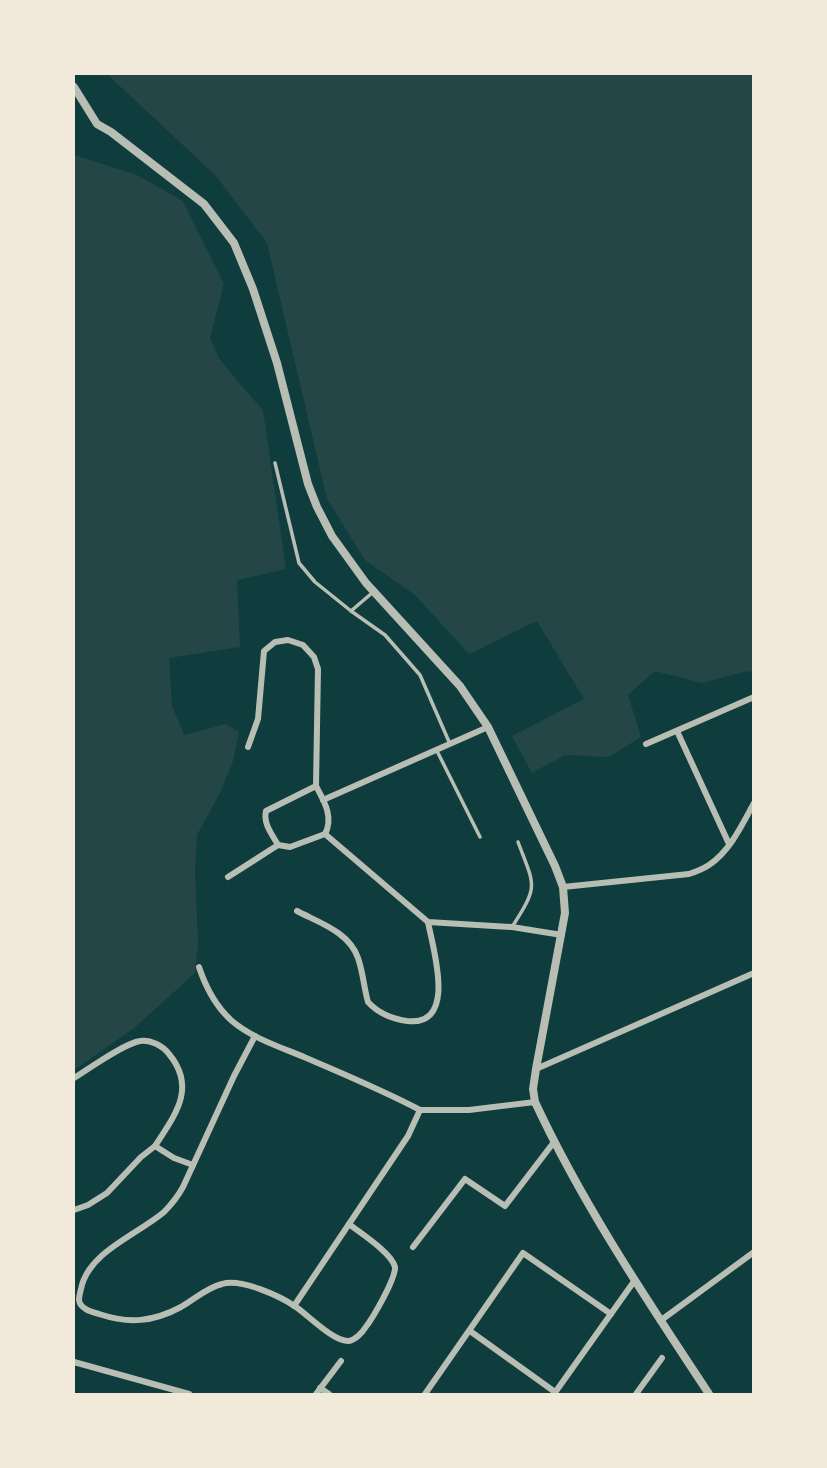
<svg xmlns="http://www.w3.org/2000/svg" width="827" height="1468" font-family="Poppins,sans-serif">
  <style>
    .green { fill: #244646 }
    .lines { fill: none; stroke-linecap: round; stroke-linejoin: round }
    .service { stroke: #b8beb3; stroke-width: 3.5 }
    .minor { stroke: #b8beb3; stroke-width: 6 }
    .tertiary { stroke: #b8beb3; stroke-width: 8 }
  </style>
  <rect width="100%" height="100%" fill="#0f3d3e"/>
  <g class="green">
    <path d="M107 74H753V672L748 671 702 683 655 671 628 695 641 737 609 757 565 755 532 773 512 736 584 699 537 621 469 654 415 595 365 560 327 499 267 243 216 176Z"/>
    <path d="M74 155 137 175 183 201 224 284 210 338 219 358 239 383 263 410 286 569 237 580 240 647 169 658 172 706 184 735 226 724 239 732 233 761 221 791 197 835 195 872 198 943 195 973 133 1029 74 1070Z"/>
  </g>
  <g class="lines">
    <g class="service">
      <path d="M275 463 299 563 315 582 351 611 385 635 420 675 450 744"/>
      <path d="M351 611 372 593"/>
      <path d="M437 751 480 837"/>
      <path d="M512 927C539 885 535 887 518 842"/>
    </g>
    <g class="minor">
      <path d="M677 731 729 844"/>
      <path d="M646 744 754 697"/>
      <path d="M248 747 258 719 264 651 275 642 288 640 303 645 314 657 318 669 316 786"/>
      <path d="M316 786C324 801 334 817 325 834L290 847 278 845C272 834 263 824 266 811Z"/>
      <path d="M323 800 488 727"/>
      <path d="M325 834 428 922 512 927 562 935"/>
      <path d="M228 877 278 845"/>
      <path d="M563 887 689 874C695 872 703 869 709 865 730 851 742 825 754 803"/>
      <path d="M297 911C320 923 349 932 358 958 363 972 364 988 368 1002 378 1013 393 1019 407 1021 458 1027 433 949 428 922"/>
      <path d="M199 967C206 988 215 1006 232 1021 252 1038 280 1047 304 1057 343 1074 382 1090 420 1110"/>
      <path d="M255 1036 234 1076 183 1187C178 1196 172 1204 164 1212 137 1235 88 1252 81 1289 80 1293 79 1296 79 1300 80 1309 92 1312 99 1314 129 1324 153 1322 181 1307 195 1299 206 1288 222 1284 241 1278 280 1296 296 1307 309 1316 334 1342 349 1341 355 1340 362 1333 365 1328 373 1318 396 1278 395 1267 392 1253 360 1233 349 1224"/>
      <path d="M536 1069 754 973"/>
      <path d="M74 1078C90 1068 123 1044 140 1041 150 1039 163 1046 169 1054 197 1088 175 1115 155 1146"/>
      <path d="M74 1210 88 1205 107 1193 141 1157 155 1146 174 1158 193 1165"/>
      <path d="M413 1247 465 1179 505 1206 554 1142"/>
      <path d="M294 1306 408 1136 420 1110H469L535 1102"/>
      <path d="M660 1321 754 1252"/>
      <path d="M470 1331 555 1392"/>
      <path d="M74 1362 189 1394"/>
      <path d="M320 1388 329 1394"/>
      <path d="M316 1394 341 1361"/>
      <path d="M425 1394 523 1253 611 1314"/>
      <path d="M554 1394 635 1280"/>
      <path d="M636 1394 662 1358"/>
    </g>
    <path class="tertiary" d="M74 87 97 124 111 132 204 204 234 243 253 289 277 363 308 484 317 507 332 536 366 583 460 686 488 727 555 866 563 887 565 913 536 1069 533 1089 535 1102C583 1205 647 1300 709 1394"/>
  </g>
  <rect width="827" height="1468" fill="none" stroke="#f1e9da" stroke-width="150"/>
</svg>
